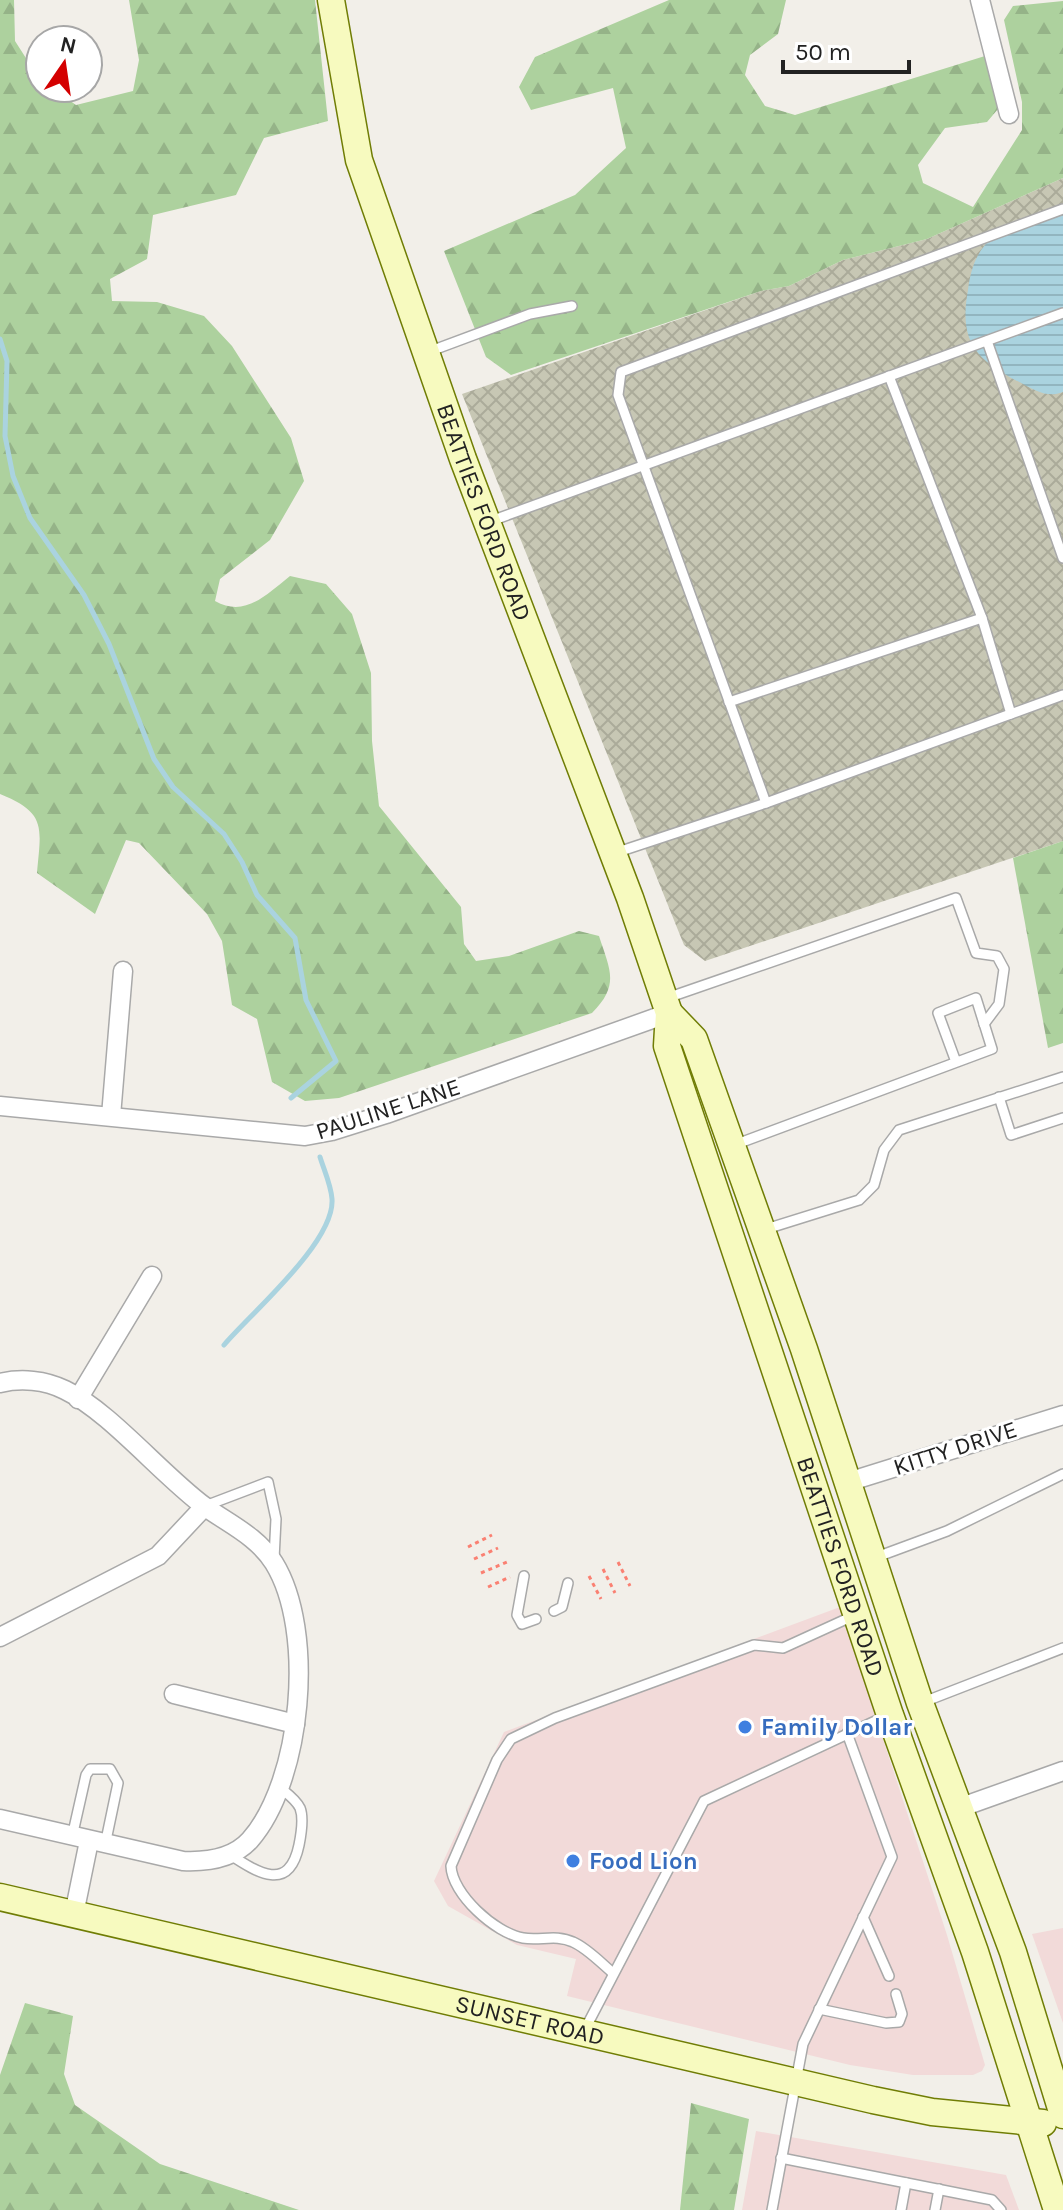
<svg xmlns="http://www.w3.org/2000/svg" width="1063" height="2210" font-family="Karla,sans-serif">
  <style>
    .commercial { fill: #f2dad9 }
    .construction { fill: url(#construction-cross-hatch) }
    .forest { fill: url(#forest-firs) }
    .water { fill: url(#water-rules) }
    .lines { fill: none; stroke-linecap: round; stroke-linejoin: round }
    .stream { stroke: #aad3df; stroke-width: 5 }
    .service-casing { stroke: #a9a9a9; stroke-width: 12 }
    .minor-casing { stroke: #a9a9a9; stroke-width: 21 }
    .secondary-casing { stroke: #707d05; stroke-width: 29 }
    .path { stroke: #fa8072; stroke-width: 3; stroke-dasharray: 4 4; stroke-linecap: butt }
    .service { stroke: #fff; stroke-width: 9 }
    .minor { stroke: #fff; stroke-width: 18 }
    .secondary { stroke: #f7fabf; stroke-width: 26 }
    .shop-dot { fill: #3f7fe0; stroke: #fff; stroke-width: 3 }
    .labels { text-anchor: middle; stroke-width: 6; stroke-linejoin: round; paint-order: stroke }
    .street-label { font-size: 24px; fill: #222; stroke: #fff }
    .shop-label { font-size: 24px; font-weight: bold; fill: #366cbe; stroke: #fff; text-anchor: start }
  </style>
  <defs>
    <pattern id="construction-cross-hatch" width="8" height="8" patternUnits="userSpaceOnUse" patternTransform="scale(2)"><rect width="8" height="8" fill="#c7c7b4"/><path d="M0 0l8 8M0 8l8-8" fill="none" stroke="#abab9a"/></pattern>
    <pattern id="forest-firs" width="22" height="20" patternUnits="userSpaceOnUse" patternTransform="scale(2)"><rect width="22" height="20" fill="#add19e"/><path d="M5 1l3.5 6h-7zM16 11l3.5 6h-7z" fill="#95b388"/></pattern>
    <pattern id="water-rules" width="6" height="5" patternUnits="userSpaceOnUse" patternTransform="scale(2)"><rect width="6" height="5" fill="#aad3df"/><path d="M0 2.5h6" fill="none" stroke="#92b5bf"/></pattern>
  </defs>
  <rect width="100%" height="100%" fill="#f2efe9"/>
  <g class="commercial">
    <path d="M840 1607 947 1935 985 2065 982 2071 973 2075H913L850 2065 567 1996 576 1959 517 1945 448 1906 434 1881 504 1732Z"/>
    <path d="M1063 1928V2023L1032 1934Z"/>
    <path d="M756 2131 1006 2175 1019 2210H742Z"/>
  </g>
  <path class="construction" d="M1063 178V841L705 961 684 945 462 394 761 291 789 286 843 260 927 239Z"/>
  <g class="forest">
    <path d="M0 0H14L15 41 40 80V88H52L76 105 133 91 139 60 129 0H315L328 121 264 138 236 195 153 215 147 259 110 279 112 301 157 302 204 316 232 346 291 438 304 481 270 540 220 579 215 601C245 618 266 595 290 576L326 584 352 614 371 673 372 741 379 806 461 907 464 944 476 961 509 956 579 931 599 936C610 970 620 985 592 1013L339 1098 305 1101 272 1082 257 1019 232 1005 222 941 207 914 139 843 126 840 95 914 37 873C41 827 47 813 0 794Z"/>
    <path d="M669 0H786L778 34 750 55 745 75 765 106 795 115 985 56 998 109 987 122 945 128 918 165 923 183 973 207 1022 130V102L1004 20 1013 6 1063 1V178L927 239 843 260 789 286 761 291 511 375 486 357 444 251 575 195 626 148 613 88 531 110 519 87 535 57Z"/>
    <path d="M1063 841V1043L1048 1048 1013 858Z"/>
    <path d="M25 2003 73 2016 64 2074 75 2105 160 2164 299 2210H0V2075Z"/>
    <path d="M691 2103 749 2119 734 2210H680Z"/>
  </g>
  <path class="water" d="M1063 211V392C1048 398 1036 391 1023 384 978 361 958 344 968 290 970 274 974 258 985 245 1001 226 1040 219 1063 211Z"/>
  <g class="lines">
    <g class="stream">
      <path d="M0 339 7 361 5 436 13 476 30 518 84 595 109 644 154 759 173 787 224 834 242 862 257 895 295 938 306 1000 336 1061 291 1098"/>
      <path d="M224 1345C251 1313 335 1242 332 1199 331 1185 324 1170 320 1157"/>
    </g>
    <defs>
      <g id="service">
        <path d="M987 341 1063 558"/>
        <path d="M428 352 530 314 572 306"/>
        <path d="M491 521 1063 313"/>
        <path d="M982 618 1011 714"/>
        <path d="M729 702 982 618 889 376"/>
        <path d="M766 803 618 395 621 372 1063 209"/>
        <path d="M615 853 766 803 1063 695"/>
        <path d="M667 998 956 898 976 953 997 956 1004 969 999 1004 984 1024"/>
        <path d="M999 1097 1011 1135 1063 1118"/>
        <path d="M734 1145 992 1049 976 998 938 1013 956 1062"/>
        <path d="M763 1230 859 1200 874 1185 884 1150 899 1130 1063 1077"/>
        <path d="M205 1506 268 1482 276 1519 274 1559"/>
        <path d="M874 1558 947 1531 1063 1474"/>
        <path d="M524 1576 517 1615 522 1624 536 1619"/>
        <path d="M554 1611 562 1607 568 1583"/>
        <path d="M921 1703 1063 1648"/>
        <path d="M72 1837 86 1775 90 1769H110L118 1783 105 1845"/>
        <path d="M229 1854C258 1873 289 1893 299 1845 301 1835 304 1818 300 1808 296 1799 285 1792 278 1786"/>
        <path d="M863 1917 889 1976"/>
        <path d="M613 1973C601 1963 587 1948 573 1942 556 1934 540 1941 523 1938 495 1933 452 1894 451 1866L497 1760 511 1739 555 1718 754 1645 783 1648 853 1616"/>
        <path d="M819 2009 886 2023 899 2022 902 2014 896 1994"/>
        <path d="M584 2031 704 1801 886 1716"/>
        <path d="M781 2158 992 2200 1001 2210"/>
        <path d="M772 2210 803 2044 892 1857 847 1733"/>
        <path d="M901 2210 906 2183"/>
        <path d="M935 2210 939 2189"/>
      </g>
      <g id="minor">
        <path d="M980 0 1009 114"/>
        <path d="M0 1106 305 1136 332 1131 386 1114 669 1013"/>
        <path d="M111 1116 123 971"/>
        <path d="M0 1383C21 1378 45 1380 65 1390 109 1411 162 1475 204 1506 229 1524 257 1536 274 1563 316 1631 302 1781 250 1840 233 1859 206 1862 183 1861L0 1819"/>
        <path d="M78 1399 152 1276"/>
        <path d="M848 1482 1063 1415"/>
        <path d="M0 1637 158 1556 204 1507"/>
        <path d="M174 1694 295 1724"/>
        <path d="M959 1808 1063 1771"/>
        <path d="M74 1914 89 1841"/>
      </g>
      <g id="secondary">
        <path id="s1" d="M331 0 359 160 463 459 630 898 669 1013 667 1046 890 1715 975 1952 1057 2210"/>
        <path d="M669 1013 694 1039 804 1349 920 1703 1013 1952 1063 2115"/>
        <path id="s2" d="M0 1897 873 2100 932 2112 1043 2123"/>
      </g>
    </defs>
    <use href="#service" class="service-casing"/>
    <use href="#minor" class="minor-casing"/>
    <use href="#secondary" class="secondary-casing"/>
    <g class="path">
      <path d="M468 1547 492 1535"/>
      <path d="M474 1559 498 1548"/>
      <path d="M618 1562 630 1586"/>
      <path d="M603 1569 615 1593"/>
      <path d="M481 1573 507 1562"/>
      <path d="M589 1576 601 1599"/>
      <path d="M488 1587 510 1577"/>
    </g>
    <use href="#service" class="service"/>
    <use href="#minor" class="minor"/>
    <use href="#secondary" class="secondary"/>
  </g>
  <g class="shop-dot">
    <circle cx="745" cy="1727" r="8"/>
    <circle cx="573" cy="1861" r="8"/>
  </g>
  <g class="labels">
    <g class="street-label">
      <text dy="8" stroke="none"><textPath href="#s1" startOffset="536">BEATTIES FORD ROAD</textPath></text>
      <text transform="translate(388 1109) rotate(-18)" y="8">PAULINE LANE</text>
      <text transform="translate(955 1448) rotate(-18)" y="8">KITTY DRIVE</text>
      <text dy="8" stroke="none"><textPath href="#s1" startOffset="1652">BEATTIES FORD ROAD</textPath></text>
      <text dy="8" stroke="none"><textPath href="#s2" startOffset="544">SUNSET ROAD</textPath></text>
    </g>
    <g class="shop-label">
      <text x="761" y="1735">Family Dollar</text>
      <text x="589" y="1869">Food Lion</text>
    </g>
  </g>
  <g transform="translate(64 64) rotate(13)"><circle r="38" fill="#ffffff" stroke="#a7a7a7" stroke-width="2"/>
  <path d="M0-6L14 30L0 20L-14 30Z" fill="#d40000"/>
  <text y="-12" font-size="22" font-weight="bold" text-anchor="middle" fill="#222222">N</text>
  </g>
  <path d="M783 60v12h126v-12" fill="none" stroke="#222222" stroke-width="4"/>
  <text x="795" y="60" font-size="24" fill="#222222" stroke="#ffffff" stroke-width="6" paint-order="stroke">50 m</text>
</svg>
